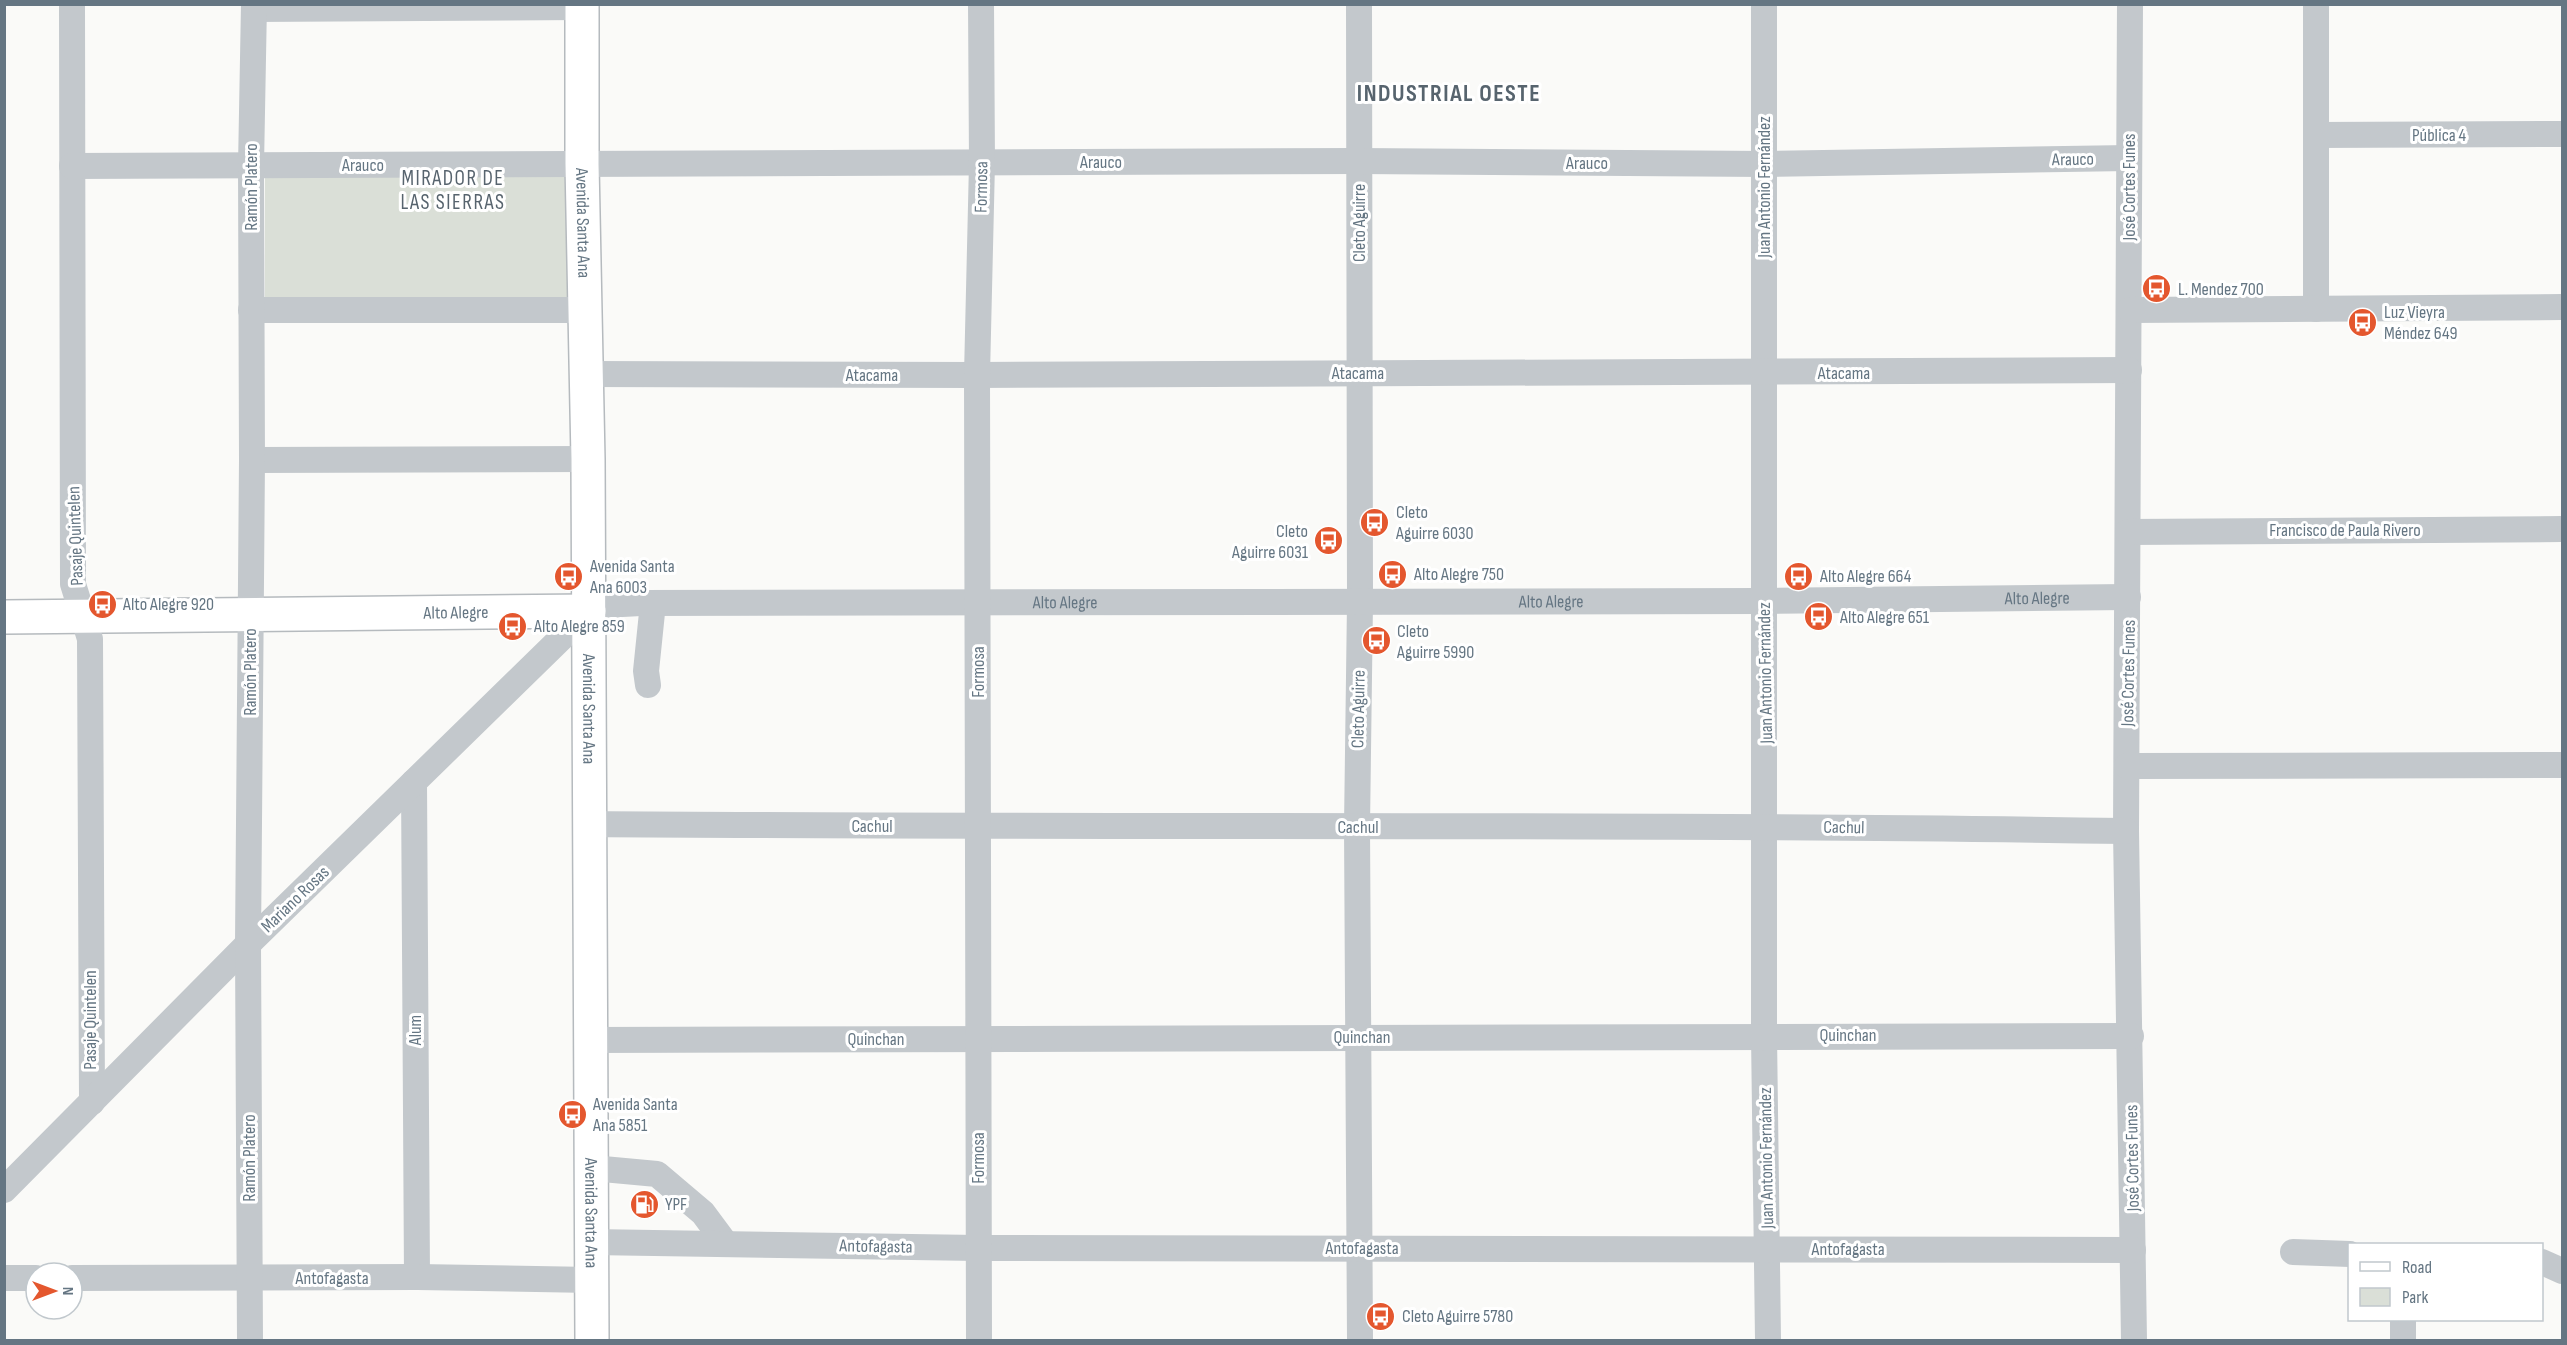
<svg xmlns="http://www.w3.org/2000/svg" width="2567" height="1345" font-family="'Sofia Sans Condensed',sans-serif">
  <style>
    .park { fill: #dadfd7 }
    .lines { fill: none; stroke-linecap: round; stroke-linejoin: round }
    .major-casing { stroke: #b5babe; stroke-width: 36 }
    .minor { stroke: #c3c8cc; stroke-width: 26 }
    .major { stroke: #fff; stroke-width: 33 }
    .labels { text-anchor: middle; stroke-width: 6; stroke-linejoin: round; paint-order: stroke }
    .street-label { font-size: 18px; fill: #657683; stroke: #fff }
    .poi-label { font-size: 18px; fill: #657683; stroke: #fff; text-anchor: start }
    .quarter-label { font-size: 21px; letter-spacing: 1.5px; fill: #57646e; stroke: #fff }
    .district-label { font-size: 24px; font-weight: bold; letter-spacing: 1.5px; fill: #57646e; stroke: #fff }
  </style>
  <rect width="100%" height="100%" fill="#fafaf8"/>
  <rect class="park" x="265" y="172" width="305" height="131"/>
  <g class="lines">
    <defs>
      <g id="major">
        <path id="s2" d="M582 4V164L588 459 592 1340"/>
        <path id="s3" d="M4 617 589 611"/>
      </g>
    </defs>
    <use href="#major" class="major-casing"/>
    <g class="minor">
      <path d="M72 4 73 584 90 639 92 1102"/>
      <path d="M1359 4 1360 602 1357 827 1360 1340"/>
      <path d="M1764 4V1035L1768 1340"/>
      <path d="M2130 4 2126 831 2134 1340"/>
      <path d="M254 9 582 7"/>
      <path d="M2316 135 2562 134"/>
      <path d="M72 166 1359 161 1765 164 2129 158"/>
      <path d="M2316 309V4"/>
      <path d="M251 310H585"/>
      <path d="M2130 310 2562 307"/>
      <path d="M586 374 977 375 2129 370"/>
      <path d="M252 460 588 459"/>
      <path d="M2128 532 2562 529"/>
      <path d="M648 685 646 671 653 603"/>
      <path d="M2127 766 2562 765"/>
      <path d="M414 782 417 1277"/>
      <path d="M589 824C1102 828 1614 823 2126 831"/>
      <path d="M592 1040 2131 1036"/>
      <path d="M592 1168 657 1174 703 1213 726 1244"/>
      <path id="s1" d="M4 1190 248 944 589 611 622 604 641 603 1764 601 2128 597"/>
      <path d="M591 1242 978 1248 2133 1250"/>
      <path d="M2293 1252 2350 1254"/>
      <path d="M2542 1262 2562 1271"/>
      <path d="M4 1278H36"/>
      <path d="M72 1278 417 1277 592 1280"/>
      <path d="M2403 1320V1340"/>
      <path d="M250 1340 248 944 252 460 251 166 254 4"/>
      <path d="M979 1340 977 375 982 163 981 4"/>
    </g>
    <use href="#major" class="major"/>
  </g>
  <defs>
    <symbol id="bus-disc" viewBox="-11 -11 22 22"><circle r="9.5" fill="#e4572e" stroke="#fff"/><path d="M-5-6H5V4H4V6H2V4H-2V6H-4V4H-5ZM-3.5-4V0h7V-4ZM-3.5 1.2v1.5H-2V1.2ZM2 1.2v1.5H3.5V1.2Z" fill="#fff"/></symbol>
    <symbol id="fuel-disc" viewBox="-11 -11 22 22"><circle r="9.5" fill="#e4572e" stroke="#fff"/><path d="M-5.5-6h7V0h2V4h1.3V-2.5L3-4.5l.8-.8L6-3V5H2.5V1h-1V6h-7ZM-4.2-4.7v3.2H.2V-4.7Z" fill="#fff"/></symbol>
  </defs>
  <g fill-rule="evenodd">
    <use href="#bus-disc" x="2140" y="272" width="33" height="33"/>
    <use href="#bus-disc" x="2346" y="306" width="33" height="33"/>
    <use href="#bus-disc" x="1358" y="506" width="33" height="33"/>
    <use href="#bus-disc" x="1312" y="524" width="33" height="33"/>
    <use href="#bus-disc" x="1376" y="558" width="33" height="33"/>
    <use href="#bus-disc" x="552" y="560" width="33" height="33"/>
    <use href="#bus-disc" x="1782" y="560" width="33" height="33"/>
    <use href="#bus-disc" x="86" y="588" width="33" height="33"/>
    <use href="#bus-disc" x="1802" y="600" width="33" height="33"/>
    <use href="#bus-disc" x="496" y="610" width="33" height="33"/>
    <use href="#bus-disc" x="1360" y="624" width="33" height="33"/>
    <use href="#bus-disc" x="556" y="1098" width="33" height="33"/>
    <use href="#fuel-disc" x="628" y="1188" width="33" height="33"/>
    <use href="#bus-disc" x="1364" y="1300" width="33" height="33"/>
  </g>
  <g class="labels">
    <g class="street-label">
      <text x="2439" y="141">Pública 4</text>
      <text transform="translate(2073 159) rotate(-1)" y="6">Arauco</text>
      <text x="1101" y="168">Arauco</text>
      <text x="1587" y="169">Arauco</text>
      <text x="363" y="171">Arauco</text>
      <text transform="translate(251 187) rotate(-90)" y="6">Ramón Platero</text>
      <text transform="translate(981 187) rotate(-89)" y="6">Formosa</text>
      <text transform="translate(1764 187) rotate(-90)" y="6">Juan Antonio Fernández</text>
      <text transform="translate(2129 187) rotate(-90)" y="6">José Cortes Funes</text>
      <text dy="6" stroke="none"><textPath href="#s2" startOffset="219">Avenida Santa Ana</textPath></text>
      <text transform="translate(1359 223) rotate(-90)" y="6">Cleto Aguirre</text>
      <text x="1358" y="379">Atacama</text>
      <text x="1844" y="379">Atacama</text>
      <text x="872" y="381">Atacama</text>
      <text x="2345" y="536">Francisco de Paula Rivero</text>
      <text transform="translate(75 536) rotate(-92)" y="6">Pasaje Quintelen</text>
      <text dy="6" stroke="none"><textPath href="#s1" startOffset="2272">Alto Alegre</textPath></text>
      <text dy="6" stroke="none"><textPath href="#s1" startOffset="1300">Alto Alegre</textPath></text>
      <text dy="6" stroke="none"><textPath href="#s1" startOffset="1786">Alto Alegre</textPath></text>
      <text dy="6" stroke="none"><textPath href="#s3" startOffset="452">Alto Alegre</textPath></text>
      <text transform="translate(250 672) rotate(-90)" y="6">Ramón Platero</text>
      <text transform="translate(978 672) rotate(-90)" y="6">Formosa</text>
      <text transform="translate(1765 673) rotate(-91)" y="6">Juan Antonio Fernández</text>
      <text transform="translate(2128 673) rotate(-89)" y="6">José Cortes Funes</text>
      <text dy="6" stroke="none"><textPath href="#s2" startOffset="705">Avenida Santa Ana</textPath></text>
      <text transform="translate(1358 709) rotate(-89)" y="6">Cleto Aguirre</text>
      <text x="872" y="832">Cachul</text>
      <text x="1358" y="833">Cachul</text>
      <text transform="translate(1844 827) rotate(1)" y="6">Cachul</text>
      <text transform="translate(295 899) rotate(-44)" y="6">Mariano Rosas</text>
      <text transform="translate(90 1020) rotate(-90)" y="6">Pasaje Quintelen</text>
      <text transform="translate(415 1030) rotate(-90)" y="6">Alum</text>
      <text x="1848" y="1041">Quinchan</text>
      <text x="1362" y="1043">Quinchan</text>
      <text x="876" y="1045">Quinchan</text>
      <text transform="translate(249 1158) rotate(-90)" y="6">Ramón Platero</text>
      <text transform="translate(978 1158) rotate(-90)" y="6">Formosa</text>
      <text transform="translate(1766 1158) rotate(-91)" y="6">Juan Antonio Fernández</text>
      <text transform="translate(2132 1158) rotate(-91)" y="6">José Cortes Funes</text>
      <text dy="6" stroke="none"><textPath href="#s2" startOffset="1209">Avenida Santa Ana</textPath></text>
      <text transform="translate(876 1246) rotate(1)" y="6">Antofagasta</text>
      <text x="1362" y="1254">Antofagasta</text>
      <text x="1848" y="1255">Antofagasta</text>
      <text x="332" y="1284">Antofagasta</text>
    </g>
    <g class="poi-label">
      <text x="2178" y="295">L. Mendez 700</text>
      <text x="2384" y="318">Luz Vieyra<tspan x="2384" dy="21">Méndez 649</tspan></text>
      <text x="1396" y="518">Cleto<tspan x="1396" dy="21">Aguirre 6030</tspan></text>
      <text x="1308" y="537" text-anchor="end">Cleto<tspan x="1308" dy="21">Aguirre 6031</tspan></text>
      <text x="590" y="572">Avenida Santa<tspan x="590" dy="21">Ana 6003</tspan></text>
      <text x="1414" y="580">Alto Alegre 750</text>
      <text x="1820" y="582">Alto Alegre 664</text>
      <text x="123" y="610">Alto Alegre 920</text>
      <text x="1840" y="623">Alto Alegre 651</text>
      <text x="534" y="632">Alto Alegre 859</text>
      <text x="1397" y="637">Cleto<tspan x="1397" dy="21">Aguirre 5990</tspan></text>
      <text x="593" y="1110">Avenida Santa<tspan x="593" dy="21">Ana 5851</tspan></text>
      <text x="665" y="1210">YPF</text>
      <text x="1402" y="1322">Cleto Aguirre 5780</text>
    </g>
    <g class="quarter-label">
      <text x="453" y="185">MIRADOR DE<tspan x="453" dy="24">LAS SIERRAS</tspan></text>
    </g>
    <g class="district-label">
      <text x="1449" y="101">INDUSTRIAL OESTE</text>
    </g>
  </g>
  <rect width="2567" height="1345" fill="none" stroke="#657683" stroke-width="12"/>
  <rect x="2348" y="1243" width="195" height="78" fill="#ffffff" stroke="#c1c8cd" stroke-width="1.5"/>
  <rect x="2360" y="1262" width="30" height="9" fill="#ffffff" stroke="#c1c8cd" stroke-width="1.5"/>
  <text x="2402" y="1273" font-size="18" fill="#657683">Road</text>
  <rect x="2360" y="1288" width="30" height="18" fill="#dadfd7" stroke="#c1c8cd" stroke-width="1.5"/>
  <text x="2402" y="1303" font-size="18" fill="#657683">Park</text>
  <g transform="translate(54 1291) rotate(90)"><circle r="28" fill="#ffffff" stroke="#c1c8cd" stroke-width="1.5"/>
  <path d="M0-4.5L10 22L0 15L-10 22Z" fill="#e4572e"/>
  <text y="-9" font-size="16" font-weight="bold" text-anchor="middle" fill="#657683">N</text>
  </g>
</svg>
